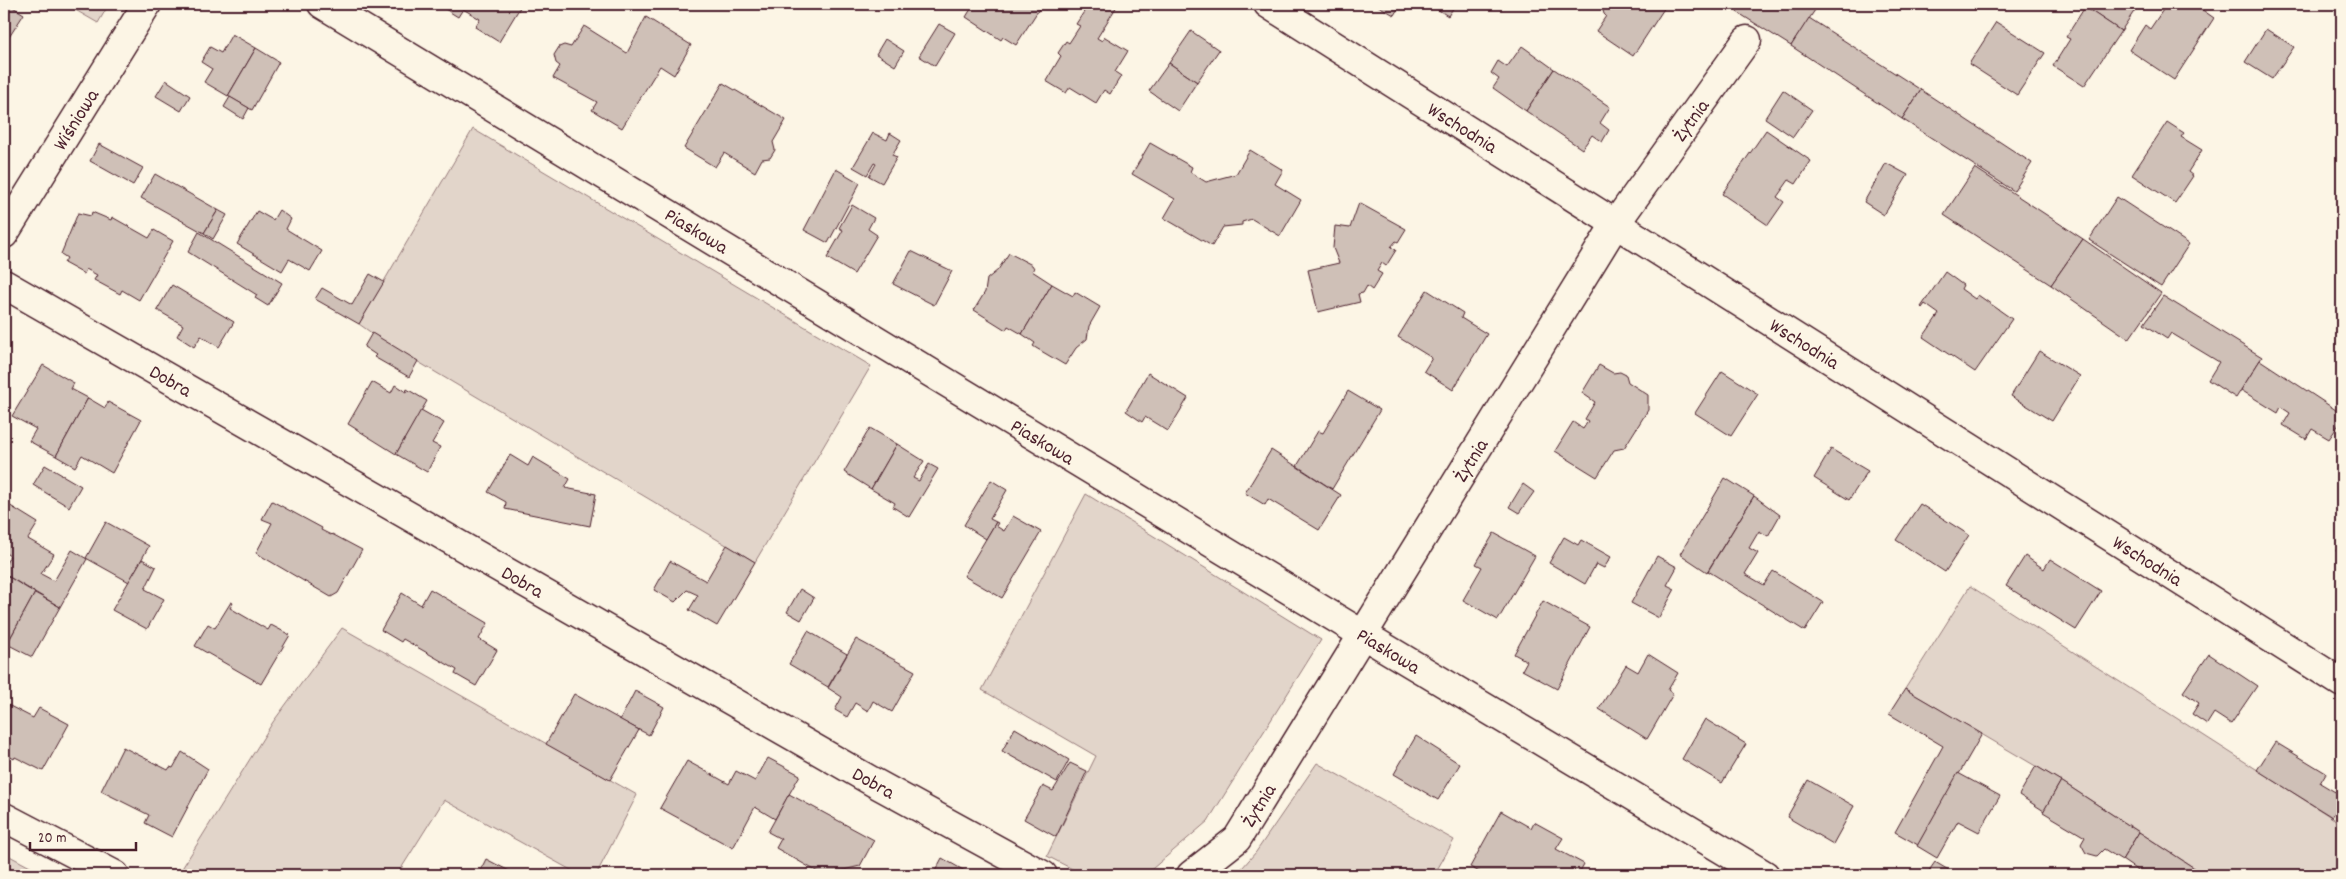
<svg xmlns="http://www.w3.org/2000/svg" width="2346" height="879" font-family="Dekko,sans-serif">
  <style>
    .green { fill: #e2d5ca; stroke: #967a7a }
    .building { fill: #cfc0b7; stroke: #4a1f2b }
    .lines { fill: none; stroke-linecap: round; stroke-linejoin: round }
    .street-casing { stroke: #4a1f2b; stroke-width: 31 }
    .street { stroke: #fcf5e5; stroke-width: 28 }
    .labels { text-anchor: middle; stroke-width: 4; stroke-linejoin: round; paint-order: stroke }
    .street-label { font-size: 20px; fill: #4a1f2b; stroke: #fcf5e5 }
  </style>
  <rect width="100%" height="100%" fill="#fcf5e5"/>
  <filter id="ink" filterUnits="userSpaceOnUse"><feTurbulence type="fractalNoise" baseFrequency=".02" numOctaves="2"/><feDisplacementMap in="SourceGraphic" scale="10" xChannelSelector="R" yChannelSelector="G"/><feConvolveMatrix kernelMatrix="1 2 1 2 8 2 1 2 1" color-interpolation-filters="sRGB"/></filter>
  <g filter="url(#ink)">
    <g class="green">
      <path d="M65 4H109L98 23Z"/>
      <path d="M473 129 871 366 755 562 383 341 359 324Z"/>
      <path d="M1086 494 1321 640 1208 821 1145 875H1084L1047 856 1096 756 982 690Z"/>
      <path d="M1970 586 2342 824V875H2205L2061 781 1905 689Z"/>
      <path d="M342 628 637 795 596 875H580L444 800 397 875H178L273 722Z"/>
      <path d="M1317 763 1454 840 1434 875H1236L1256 852Z"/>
      <path d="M4 853 45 875H4Z"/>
    </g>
    <g class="building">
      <path d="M4 4H8L24 14 4 45Z"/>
      <path d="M437 4H522L499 42 475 27 480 19 463 9 458 17Z"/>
      <path d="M974 4H1049L1046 9 1041 6 1016 45 1003 37 1001 40 966 17Z"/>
      <path d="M1089 4H1113L1117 6 1097 38 1102 41 1105 37 1128 51 1115 72 1121 76 1110 94 1104 90 1096 103 1070 87 1066 93 1046 81 1061 56 1058 53 1066 41 1069 43 1080 26 1076 24Z"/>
      <path d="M1375 4H1401L1394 15Z"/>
      <path d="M1433 4H1456L1448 16 1432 6Z"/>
      <path d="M1604 4H1667L1633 56 1596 31 1606 16 1604 14 1602 7Z"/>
      <path d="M1742 4H1812L1817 7 1791 46 1737 12Z"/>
      <path d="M2080 4H2139L2121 31Z"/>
      <path d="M2167 4H2194L2214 18 2174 80 2129 50 2145 25 2150 29Z"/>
      <path d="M2085 7 2121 31 2084 86 2053 66 2070 39 2066 37Z"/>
      <path d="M646 17 691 45 674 75 660 66 622 128 592 110 597 102 553 78 560 66 556 63 554 55 559 47 564 45 571 47 584 26 627 53Z"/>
      <path d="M1809 18 1921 90 1902 119 1791 46Z"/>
      <path d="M1996 22 2045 53 2017 95 1969 64Z"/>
      <path d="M939 24 955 33 935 66 919 56Z"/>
      <path d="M2266 29 2294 47 2272 79 2245 62Z"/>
      <path d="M1191 31 1219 50 1197 82 1169 63Z"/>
      <path d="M232 34 256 48 228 96 204 82 212 69 201 62 210 47 221 53Z"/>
      <path d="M885 39 904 51 895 66 876 54Z"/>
      <path d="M1522 46 1554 69 1526 111 1493 88 1499 79 1491 73 1498 61 1507 67Z"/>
      <path d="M256 48 279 62 252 110 228 96Z"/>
      <path d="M1169 63 1197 82 1178 111 1149 91Z"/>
      <path d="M1554 69 1610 107 1600 123 1609 130 1602 142 1592 135 1582 149 1526 111Z"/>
      <path d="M166 80 190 96 181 111 156 96Z"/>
      <path d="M723 83 786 120 773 142 775 150 770 158 762 159 755 172 724 153 715 167 684 148Z"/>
      <path d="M1783 90 1812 110 1793 137 1765 118Z"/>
      <path d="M1921 90 2032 163 2014 191 1902 119Z"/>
      <path d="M230 97 249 108 243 119 224 107Z"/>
      <path d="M2167 122 2184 133 2181 137 2202 150 2188 172 2193 176 2175 203 2132 175Z"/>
      <path d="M1766 130 1811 161 1796 184 1789 180 1777 197 1784 202 1768 225 1722 194Z"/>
      <path d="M873 133 887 140 890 133 901 140 892 155 897 157 882 183 869 176 876 164 874 163 867 175 853 167Z"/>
      <path d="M1150 143 1192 167 1190 172 1206 182 1236 174 1250 150 1283 170 1275 184 1301 200 1280 236 1252 219 1242 222V225L1223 227 1212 246 1164 218 1175 199 1132 174Z"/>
      <path d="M99 144 143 168 133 185 90 161Z"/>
      <path d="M1886 163 1908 175 1884 215 1864 202Z"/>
      <path d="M1975 168 2083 239 2051 285 1944 215Z"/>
      <path d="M836 169 860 183 828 243 804 230Z"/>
      <path d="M155 174 218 210 204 233 141 198Z"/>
      <path d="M2117 197 2189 244 2161 287 2089 240Z"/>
      <path d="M1359 203 1406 229 1398 242 1396 241 1391 247 1396 250 1386 266 1382 263 1377 271 1382 274 1372 290 1367 286 1363 293 1358 294 1360 302 1318 312 1308 270 1339 263 1333 248 1335 226 1350 228Z"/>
      <path d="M852 205 874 218 868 229 877 235 854 274 827 258 843 230 839 228Z"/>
      <path d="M218 210 227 215 213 239 204 233Z"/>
      <path d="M279 210 291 219 286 229 322 251 310 271 289 259 282 271 237 244 257 211 273 220Z"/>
      <path d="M92 212 111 220 112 217 149 238 154 230 173 241 139 300 122 290 120 294 94 280 97 275 86 269 84 274 64 263 67 258 61 254 78 213 91 216Z"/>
      <path d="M199 232 282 283 268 306 255 298 257 295 188 252Z"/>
      <path d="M2083 239 2161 293 2129 339 2051 285Z"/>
      <path d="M911 251 952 271 934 305 893 284Z"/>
      <path d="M1009 253 1032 265 1034 268 1032 271 1052 284 1022 334 1008 326 1006 330 974 310 985 292 987 279 998 270Z"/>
      <path d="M1945 272 1963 285 1961 289 1975 299 1978 295 2012 319 1975 372 1923 337 1939 314 1925 304 1922 308 1921 307Z"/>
      <path d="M370 274 384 282 359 324 315 299 322 288 352 305Z"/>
      <path d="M1052 284 1073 296 1075 292 1100 307 1089 326 1087 339 1076 348 1065 365 1036 348 1033 346 1035 343 1022 334Z"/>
      <path d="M172 285 234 322 219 347 201 336 194 347 177 336 183 325 157 310Z"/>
      <path d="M1427 290 1463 313 1461 318 1487 334 1453 390 1424 371 1432 358 1398 337Z"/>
      <path d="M2163 296 2262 357 2236 398 2208 380 2219 362 2171 333 2167 339 2144 324Z"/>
      <path d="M372 333 418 361 409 377 374 357 376 355 364 347Z"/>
      <path d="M2039 351 2080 376 2052 421 2011 396Z"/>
      <path d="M2260 360 2342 414V420L2329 439 2312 429 2306 439 2283 425 2290 413 2281 407 2278 413 2241 390Z"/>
      <path d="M43 365 74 383 71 389 88 398 56 456 29 441 36 429 12 416Z"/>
      <path d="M1599 365 1613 373 1620 372 1626 375 1628 382 1648 395V410L1624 448 1614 450 1597 477 1555 451 1573 422 1583 429 1588 421 1585 419 1595 402 1582 393Z"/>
      <path d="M1722 371 1758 394 1731 436 1695 413Z"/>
      <path d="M1148 373 1188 398 1168 431 1145 417 1142 422 1126 411Z"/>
      <path d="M372 382 391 393 395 385 406 392 407 389 427 401 396 454 348 424Z"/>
      <path d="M1348 391 1380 410 1332 489 1297 466 1318 431 1323 433Z"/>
      <path d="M88 398 105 408 108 402 141 420 112 473 82 455 75 467 56 456Z"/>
      <path d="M421 410 444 423 432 443 440 447 427 472 396 454Z"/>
      <path d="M870 428 897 444 871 489 844 472Z"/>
      <path d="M897 444 924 461 913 478 919 481 929 464 938 469 909 517 893 507 895 503 871 489Z"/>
      <path d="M1831 449 1868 471 1849 500 1814 478Z"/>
      <path d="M1271 450 1341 495 1319 530 1268 499 1265 505 1245 493Z"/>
      <path d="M510 455 528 466 533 457 570 479 565 488 596 494 590 526 505 509 506 502 488 492Z"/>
      <path d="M45 465 81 486 69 507 33 485Z"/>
      <path d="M1725 478 1754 496 1707 572 1680 554Z"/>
      <path d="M991 480 1007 490 990 519 996 522 986 539 964 525Z"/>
      <path d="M1523 484 1534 492 1519 513 1509 507Z"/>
      <path d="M1754 496 1780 515 1768 536 1759 531 1749 548 1758 553 1745 574 1764 585 1773 571 1823 602 1805 631 1708 571Z"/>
      <path d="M272 501 322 528 321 530 331 535 332 534 362 550 338 593 331 597 256 553 272 523 262 519Z"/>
      <path d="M4 502 38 523 28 539 54 554 41 574 54 581 72 550 87 559 60 607 4 574V567L10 556 4 552Z"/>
      <path d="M1920 504 1969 535 1945 572 1896 540Z"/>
      <path d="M1013 516 1041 532 1002 598 964 576 996 522 998 523 996 526 1004 531Z"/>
      <path d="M106 522 149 546 129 582 86 558Z"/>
      <path d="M1494 533 1535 556 1498 620 1463 600 1482 567 1476 564Z"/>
      <path d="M1564 537 1578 545 1581 540 1611 557 1604 568 1596 564 1585 584 1549 563Z"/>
      <path d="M2342 541V554L2336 551Z"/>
      <path d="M727 545 755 562 717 626 689 610 698 595 687 590 675 602 654 590 670 561 706 581Z"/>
      <path d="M1657 556 1677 567 1667 585 1675 589 1659 618 1631 603Z"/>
      <path d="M2025 556 2044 569 2050 559 2101 591 2076 630 2006 586Z"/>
      <path d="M142 559 156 567 145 589 164 599 147 629 112 610Z"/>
      <path d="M4 574 35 593 7 644 4 642Z"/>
      <path d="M430 589 488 623 479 639 497 650 476 686 455 674 457 670 403 639 401 642 381 630 402 593 421 605Z"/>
      <path d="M800 589 814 598 801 620 787 612Z"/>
      <path d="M35 593 60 607 32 657 7 644Z"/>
      <path d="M1543 601 1590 627 1557 689 1522 670 1527 661 1514 654Z"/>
      <path d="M231 602 233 603 230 608 268 630 271 625 290 635 261 684 195 646 208 624 215 628Z"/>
      <path d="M808 631 847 654 828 687 789 664Z"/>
      <path d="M856 639 915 671 892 712 873 701 868 711 855 703 847 717 835 710 842 697 828 688Z"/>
      <path d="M1648 654 1678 673 1668 690 1673 694 1647 739 1599 709 1626 665 1638 672Z"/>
      <path d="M2209 654 2257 686 2231 724 2214 713 2207 724 2192 714 2199 703 2183 692Z"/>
      <path d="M1905 689 1982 734 1918 845 1895 832 1943 746 1889 714Z"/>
      <path d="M635 691 664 707 649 735 620 720Z"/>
      <path d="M574 694 639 730 610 780 546 744Z"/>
      <path d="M4 703 33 718 39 708 69 724 43 771 15 757 14 759 4 753Z"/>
      <path d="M1705 719 1746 744 1722 783 1682 759Z"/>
      <path d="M1015 728 1069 760 1057 782 1002 751Z"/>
      <path d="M1416 736 1460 764 1438 800 1394 774Z"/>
      <path d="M2275 742 2326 773 2320 783 2342 796V801L2332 817 2257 770Z"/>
      <path d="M123 747 168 770 170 767 173 768 182 752 208 769 172 837 145 823 149 815 101 791Z"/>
      <path d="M768 758 800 775 775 819 755 807 733 848 660 808 687 761 729 784 736 771 755 781Z"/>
      <path d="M1070 763 1087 771 1056 837 1024 819 1043 786 1053 791Z"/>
      <path d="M2036 766 2061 781 2044 811 2019 795Z"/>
      <path d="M1958 773 2000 796 1979 832 1958 821 1937 858 1917 846Z"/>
      <path d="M1808 780 1854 806 1833 844 1787 817Z"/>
      <path d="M2061 781 2139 832 2122 860 2104 849 2097 856 2086 853 2081 844 2085 837 2043 812Z"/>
      <path d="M789 794 874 840 860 866 823 875 776 848 781 839 768 832Z"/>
      <path d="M1501 811 1531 828 1534 822 1563 838 1556 849 1584 864 1578 875H1485L1470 867Z"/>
      <path d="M2139 832 2199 871 2196 875H2144L2122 860Z"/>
      <path d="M942 858 972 875H933Z"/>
      <path d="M486 859 517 875 519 872 523 874 522 875H478Z"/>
      <path d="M1935 862 1957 875H1926Z"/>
    </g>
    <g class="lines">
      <defs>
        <g id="street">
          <path d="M322 4 1362 634 1765 875"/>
          <path d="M1268 4 2342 683"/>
          <path d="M4 234 147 4"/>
          <path d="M4 284 875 783 1043 875"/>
          <path d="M4 817 115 875"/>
          <path d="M1191 875 1237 839 1616 223 1747 40"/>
        </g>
      </defs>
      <use href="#street" class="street-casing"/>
      <use href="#street" class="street"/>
    </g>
  </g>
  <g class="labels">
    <g class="street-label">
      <text transform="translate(75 119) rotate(-58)" y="7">Wiśniowa</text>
      <text transform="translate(1690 120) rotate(-54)" y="7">Żytnia</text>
      <text transform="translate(1463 127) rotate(32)" y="7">Wschodnia</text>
      <text transform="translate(697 230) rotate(31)" y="7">Piaskowa</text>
      <text transform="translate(1805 343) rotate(32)" y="7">Wschodnia</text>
      <text transform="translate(171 380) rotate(30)" y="7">Dobra</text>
      <text transform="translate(1043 441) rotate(31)" y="7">Piaskowa</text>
      <text transform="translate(1470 460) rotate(-58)" y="7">Żytnia</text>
      <text transform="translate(2148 560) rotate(32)" y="7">Wschodnia</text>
      <text transform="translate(523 581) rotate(30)" y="7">Dobra</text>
      <text transform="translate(1389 650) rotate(31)" y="7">Piaskowa</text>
      <text transform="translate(874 782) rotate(29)" y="7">Dobra</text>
      <text transform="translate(1258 805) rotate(-58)" y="7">Żytnia</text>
    </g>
  </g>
  <rect width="2346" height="879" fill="none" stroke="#fcf5e5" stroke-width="20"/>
  <rect x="10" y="10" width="2326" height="859" fill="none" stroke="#4a1f2b" stroke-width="2" filter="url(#ink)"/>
  <path d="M30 842v8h106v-8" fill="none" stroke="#4a1f2b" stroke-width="2.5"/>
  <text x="38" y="842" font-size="15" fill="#4a1f2b" stroke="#fcf5e5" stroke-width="4" paint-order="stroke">20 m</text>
</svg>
